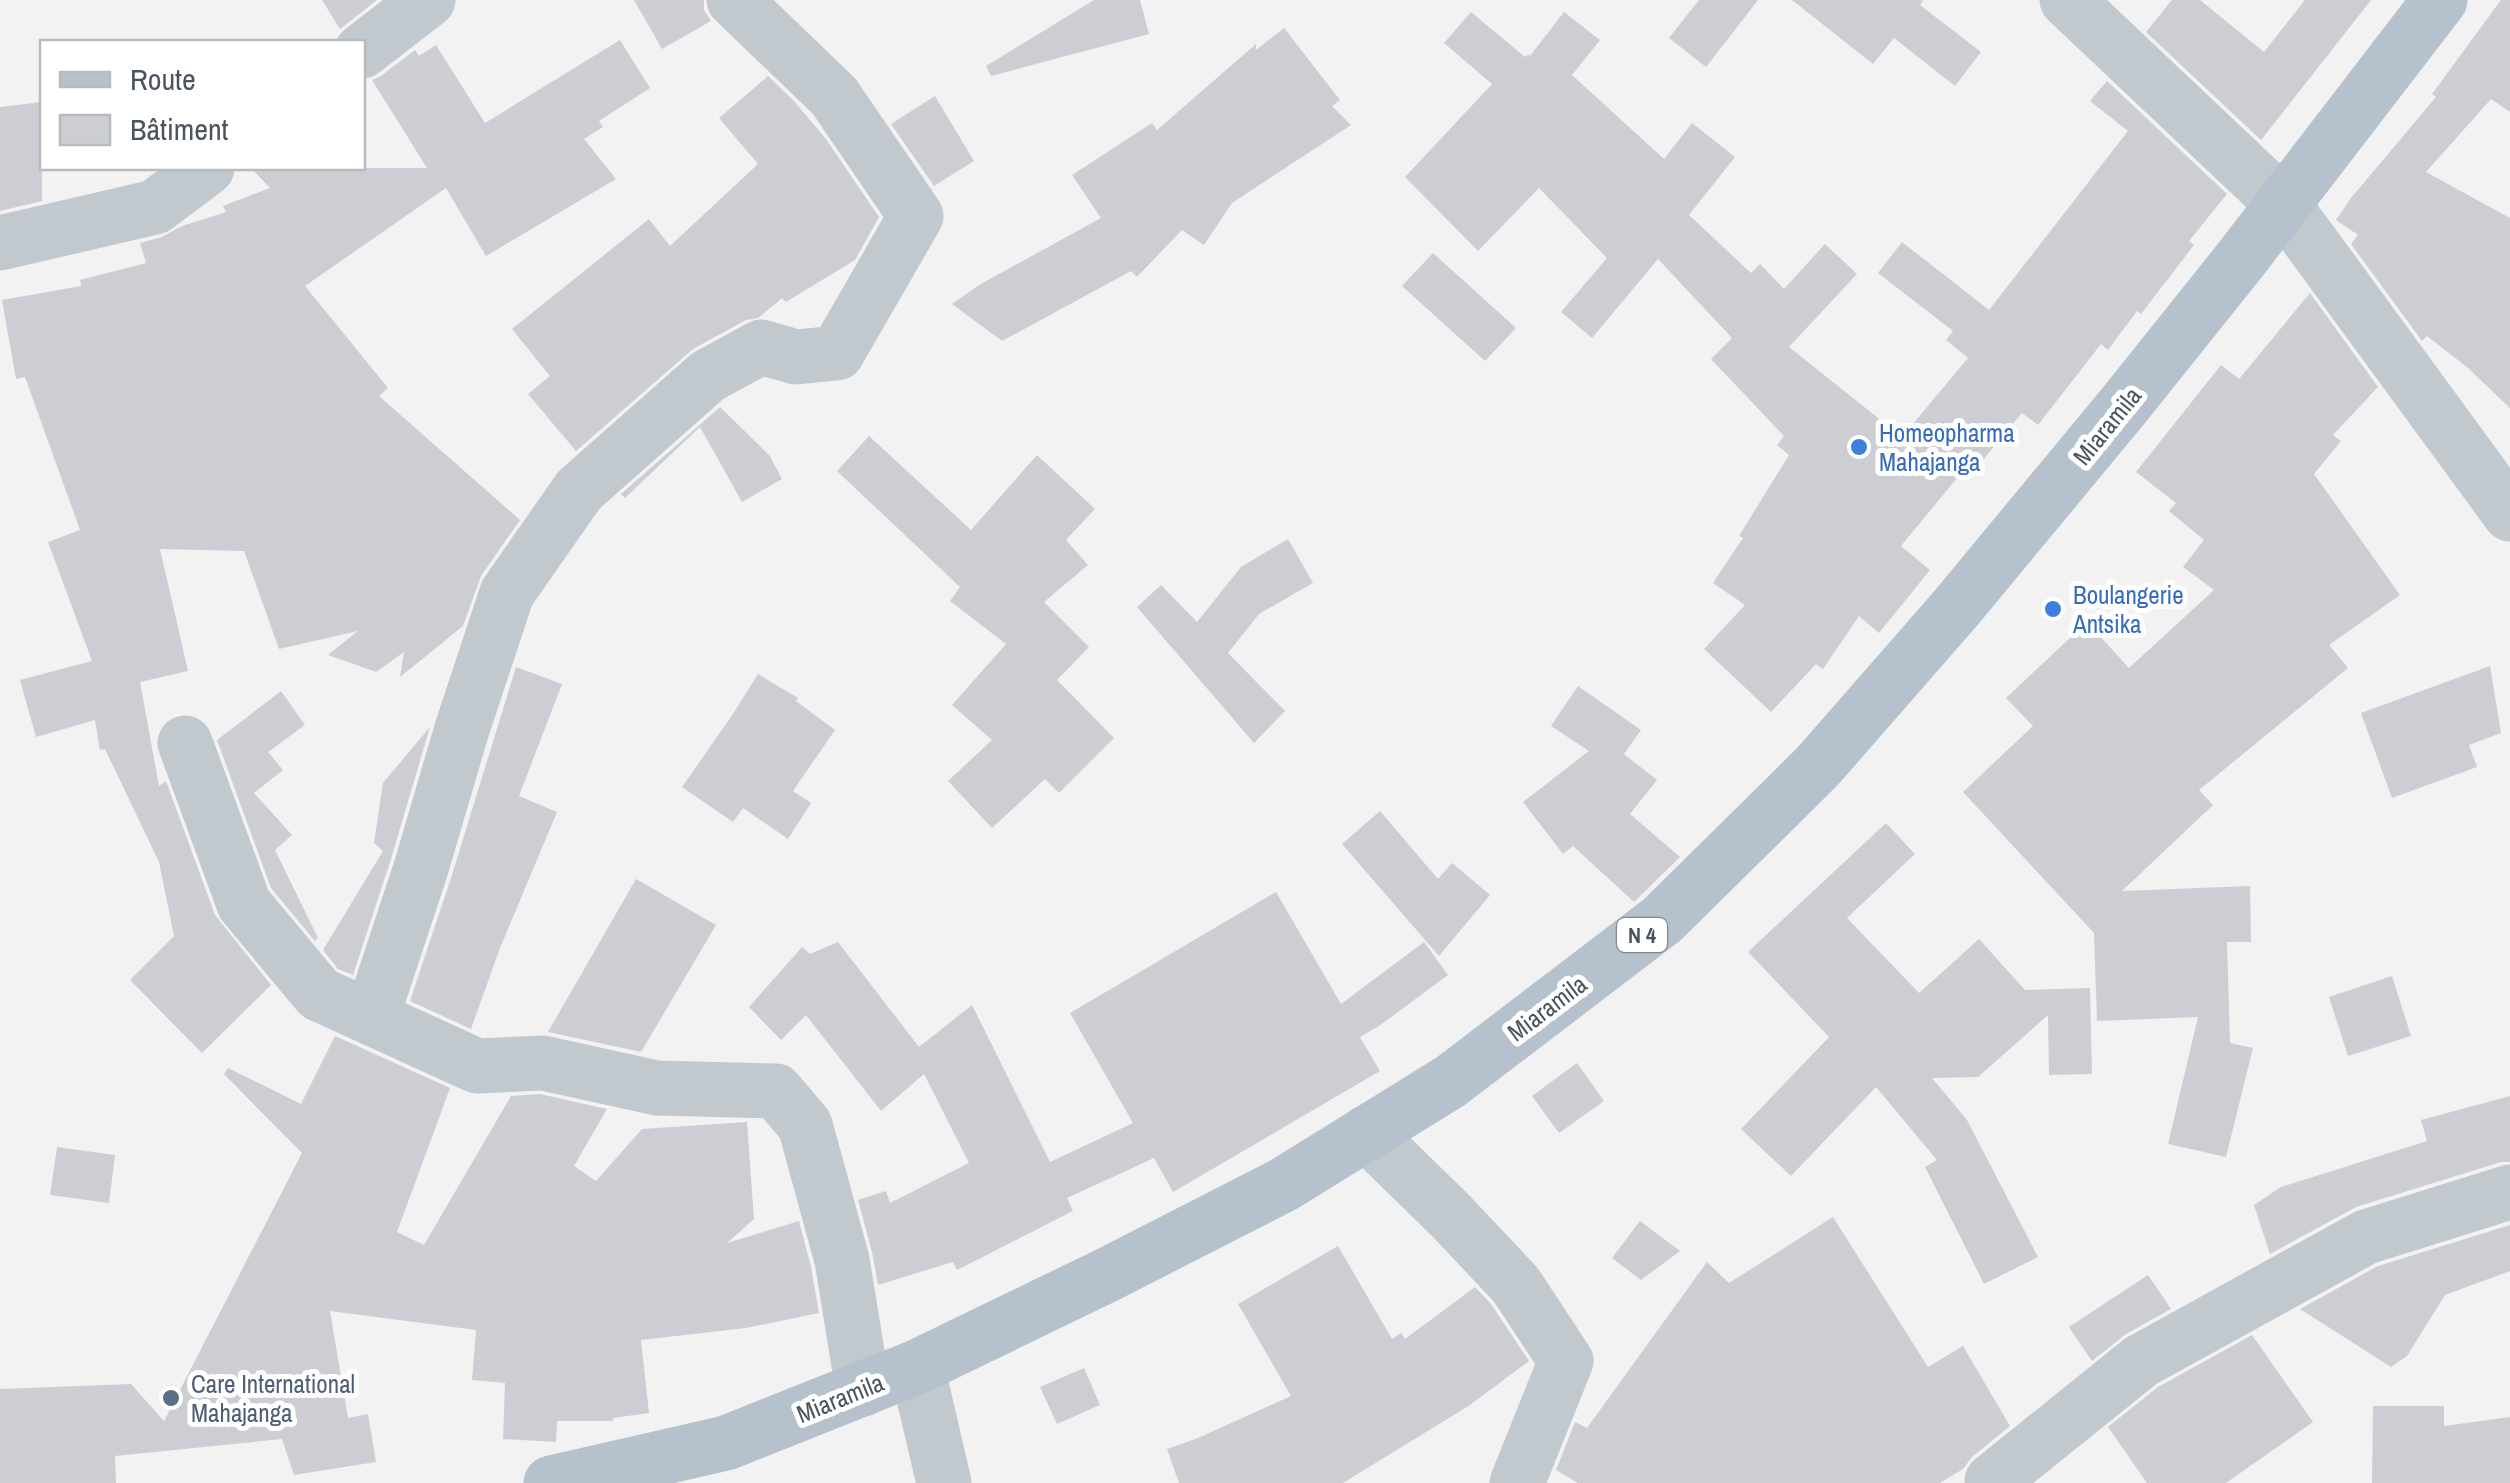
<svg xmlns="http://www.w3.org/2000/svg" width="2510" height="1483" font-family="'Archivo Narrow',sans-serif">
  <style>
    .building { fill: #ccced3 }
    .lines { fill: none; stroke-linecap: round; stroke-linejoin: round }
    .minor { stroke: #c1c8ce; stroke-width: 55 }
    .major { stroke: #b5c1cc; stroke-width: 55 }
    .shop-dot { fill: #3f7fe0; stroke: #fff; stroke-width: 4 }
    .service-dot { fill: #5c6f8a; stroke: #fff; stroke-width: 4 }
    .labels { text-anchor: middle; stroke-width: 10; stroke-linejoin: round; paint-order: stroke }
    .shield { fill: #fff; stroke: #81878d; stroke-width: 2.5 }
    .shield-label { font-size: 22px; font-weight: bold; fill: #4b545c }
    .street-label { font-size: 25px; fill: #4b545c; stroke: #fff }
    .shop-label { font-size: 25px; fill: #366cbe; stroke: #fff; text-anchor: start }
    .service-label { font-size: 25px; fill: #4e5e75; stroke: #fff; text-anchor: start }
  </style>
  <rect width="100%" height="100%" fill="#f3f2f2"/>
  <g class="building">
    <path d="M322 0H377L340 29Z"/>
    <path d="M634 0H704V10L711 21 662 49Z"/>
    <path d="M1094 0H1140L1149 34 991 76 986 66Z"/>
    <path d="M1699 0H1758L1706 67 1669 38Z"/>
    <path d="M1792 0H1923L1920 5 1981 52 1955 86 1894 38 1873 64Z"/>
    <path d="M2172 0H2200L2264 52 2305 0H2371L2261 140 2146 32Z"/>
    <path d="M2501 0H2510V112L2491 99 2426 172 2510 218V408L2468 368 2427 336 2422 341 2351 244 2358 235 2336 220 2351 198 2436 97 2432 94Z"/>
    <path d="M1471 12 1525 57 1528 54 1530 56 1564 12 1600 40 1572 75 1664 159 1692 123 1735 157 1689 215 1751 273 1760 264 1784 289 1825 244 1857 274 1789 347 1902 437 1968 358 1946 340 1953 331 1878 273 1902 242 1989 310 2128 131 2090 101 2107 81 2227 194 2189 241 2194 245 2141 314 2137 311 2108 350 2101 344 2038 425 2022 413 1973 472 1967 466 1901 546 1930 570 1879 633 1859 616 1823 669 1816 664 1771 712 1704 649 1745 605 1713 583 1743 538 1739 536 1789 455 1777 445 1784 436 1711 359 1732 338 1658 259 1592 338 1561 312 1607 258 1539 188 1478 251 1405 177 1492 84 1444 43Z"/>
    <path d="M1284 28 1340 100 1332 106 1351 125 1232 203 1204 245 1182 230 1137 277 1131 271 1002 341 952 304 979 285 1101 218 1072 175 1152 123 1157 130 1256 44V50Z"/>
    <path d="M620 40 650 88 599 121 603 127 584 139 616 179 486 256 446 188 305 286 388 388 379 396 520 520 481 576 463 626 400 677 404 652 376 672 328 655 358 631 279 649 244 551 160 549 188 671 140 682 159 786 166 781 215 915 271 985 202 1053 130 980 174 936 159 862 105 749 100 750 95 720 36 737 20 680 92 661 48 542 80 530 25 377 16 379 2 300 81 286 80 280 146 263 140 243 162 237 182 226 226 212 223 206 270 188 251 168H427L372 80 381 76 415 50 419 56 436 45 485 123Z"/>
    <path d="M768 76 793 100 826 139 879 217 855 260 786 302 782 298 758 318 746 320 693 349 576 451 528 394 550 376 512 329 649 219 670 246 758 164 719 118Z"/>
    <path d="M935 96 974 161 934 186 891 124Z"/>
    <path d="M42 102V201L0 211V107Z"/>
    <path d="M1433 253 1516 328 1485 361 1402 286Z"/>
    <path d="M2310 293 2378 387 2333 435 2341 441 2314 474 2400 595 2329 645 2348 668 2199 790 2213 805 2122 891 2250 886 2251 942H2227L2230 1043 2253 1048 2226 1157 2168 1144 2198 1017 2097 1021 2094 933 1963 792 2033 726 2006 698 2087 622 2129 668 2214 590 2183 567 2204 540 2169 511 2176 503 2136 472 2221 365 2239 379Z"/>
    <path d="M720 407 770 456 782 479 742 502 700 427 625 498 621 494Z"/>
    <path d="M869 436 971 530 1037 455 1095 509 1066 540 1088 565 1044 602 1089 647 1057 680 1114 738 1059 793 1045 779 992 828 948 781 992 740 952 705 1006 644 950 601 960 587 837 471Z"/>
    <path d="M1288 539 1313 583 1259 614 1228 653 1285 711 1254 743 1137 607 1161 585 1197 622 1241 567Z"/>
    <path d="M2490 666 2501 733 2469 745 2477 767 2392 798 2361 713Z"/>
    <path d="M516 667 562 684 519 796 557 812 500 948 471 1029 410 1001 451 878Z"/>
    <path d="M758 674 798 698 796 701 835 730 793 791 811 803 788 839 743 808 733 822 682 787 733 714Z"/>
    <path d="M1578 686 1641 730 1624 754 1657 780 1630 814 1680 857 1634 902 1573 846 1563 854 1523 802 1589 751 1551 726Z"/>
    <path d="M281 691 305 725 268 752 283 770 254 793 292 835 275 850 318 938 315 941 271 888 217 740Z"/>
    <path d="M430 727 391 859 353 975 338 969 323 950 383 851 374 843 383 783Z"/>
    <path d="M1380 811 1438 879 1452 863 1490 895 1439 956 1342 844Z"/>
    <path d="M1886 823 1915 854 1847 918 1919 993 1979 939 2025 990 2090 988 2092 1074 2049 1075 2048 1015 1978 1077 1932 1078 1967 1120 2038 1257 1984 1284 1925 1167 1937 1160 1876 1087 1791 1176 1741 1129 1829 1037 1748 952Z"/>
    <path d="M636 879 716 925 641 1052 548 1032Z"/>
    <path d="M1276 892 1341 1004 1424 942 1448 975 1379 1026 1360 1037 1380 1071 1173 1192 1154 1158 1067 1198 1073 1211 957 1270 953 1262 878 1285 872 1252 858 1200 886 1191 890 1203 969 1163 924 1074 881 1111 806 1015 781 1040 749 1007 802 947 810 954 838 942 919 1047 972 1005 1050 1162 1133 1123 1070 1013Z"/>
    <path d="M2392 976 2411 1036 2348 1056 2329 997Z"/>
    <path d="M335 1036 450 1088 397 1232 424 1245 511 1096 540 1094 607 1109 574 1166 596 1181 642 1129 747 1122 754 1219 727 1243 799 1221 811 1267 819 1313 746 1328 641 1340 649 1413 613 1418V1421H557L556 1442 503 1439 505 1383 472 1380 476 1330 330 1311 348 1418 368 1414 376 1462 294 1475 282 1439 115 1456 116 1483H0V1389L131 1384 164 1421 302 1153 224 1074 228 1068 301 1104Z"/>
    <path d="M1577 1063 1604 1101 1559 1133 1532 1096Z"/>
    <path d="M2510 1096V1162H2501L2356 1207 2270 1254 2254 1205 2281 1187 2427 1141 2421 1120Z"/>
    <path d="M57 1147 115 1155 109 1203 50 1195Z"/>
    <path d="M1833 1217 1928 1367 1963 1346 2010 1426 1972 1457 1963 1469 1940 1483H1578L1556 1470 1575 1422 1587 1428 1707 1262 1729 1283Z"/>
    <path d="M1640 1221 1680 1251 1641 1280 1612 1258Z"/>
    <path d="M2510 1225V1271L2445 1295 2407 1356 2391 1367 2300 1309 2378 1266Z"/>
    <path d="M1338 1246 1392 1339 1401 1333 1405 1339 1475 1287 1491 1304 1529 1361 1470 1405 1343 1483H1179L1167 1449 1198 1438 1291 1396 1238 1304Z"/>
    <path d="M2148 1275 2171 1309 2126 1334 2092 1361 2069 1327Z"/>
    <path d="M2252 1335 2313 1422 2226 1483H2147L2108 1427 2158 1387Z"/>
    <path d="M1084 1368 1100 1405 1057 1424 1040 1387Z"/>
    <path d="M2373 1406H2444V1426L2510 1417V1483H2372Z"/>
  </g>
  <g class="lines">
    <g class="minor">
      <path d="M2067 0 2283 204 2510 514"/>
      <path d="M362 51 428 0"/>
      <path d="M0 243 155 207 207 168"/>
      <path d="M185 743 244 904 319 994 477 1066 543 1063 657 1088 776 1091 805 1125 842 1260 863 1389"/>
      <path d="M372 1016 421 868 462 729 507 593 579 490 708 376 761 347 796 357 837 353 916 216 834 96 734 0"/>
      <path d="M1366 1133 1451 1216 1516 1285 1566 1361 1517 1483"/>
      <path d="M917 1367 944 1483"/>
      <path d="M1992 1481 2141 1361 2366 1237 2510 1192"/>
    </g>
    <path class="major" d="M551 1483 726 1443 917 1367 1107 1275 1283 1185 1451 1081 1662 920 1817 767 1956 608 2125 404 2241 259 2440 0"/>
  </g>
  <g class="shop-dot">
    <circle cx="1859" cy="447" r="10"/>
    <circle cx="2053" cy="609" r="10"/>
  </g>
  <circle class="service-dot" cx="171" cy="1398" r="10"/>
  <g class="labels">
    <rect class="shield" x="1617" y="918" width="50" height="34" rx="8"/>
    <g class="shield-label">
      <text x="1642" y="943">N 4</text>
    </g>
    <g class="street-label">
      <text transform="translate(2107 426) rotate(-51)" y="9">Miaramila</text>
      <text transform="translate(1547 1008) rotate(-37)" y="9">Miaramila</text>
      <text transform="translate(840 1398) rotate(-22)" y="9">Miaramila</text>
    </g>
    <g class="shop-label">
      <text x="1879" y="442">Homeopharma<tspan x="1879" dy="29">Mahajanga</tspan></text>
      <text x="2073" y="604">Boulangerie<tspan x="2073" dy="29">Antsika</tspan></text>
    </g>
    <g class="service-label">
      <text x="191" y="1393">Care International<tspan x="191" dy="29">Mahajanga</tspan></text>
    </g>
  </g>
  <rect x="40" y="40" width="325" height="130" fill="#ffffff" stroke="#b7bbbe" stroke-width="2.5"/>
  <rect x="60" y="72" width="50" height="15" fill="#b5c1cc" stroke="#b7bbbe" stroke-width="2.5"/>
  <text x="130" y="90" font-size="30" fill="#4b545c">Route</text>
  <rect x="60" y="115" width="50" height="30" fill="#ccced3" stroke="#b7bbbe" stroke-width="2.5"/>
  <text x="130" y="140" font-size="30" fill="#4b545c">Bâtiment</text>
</svg>
